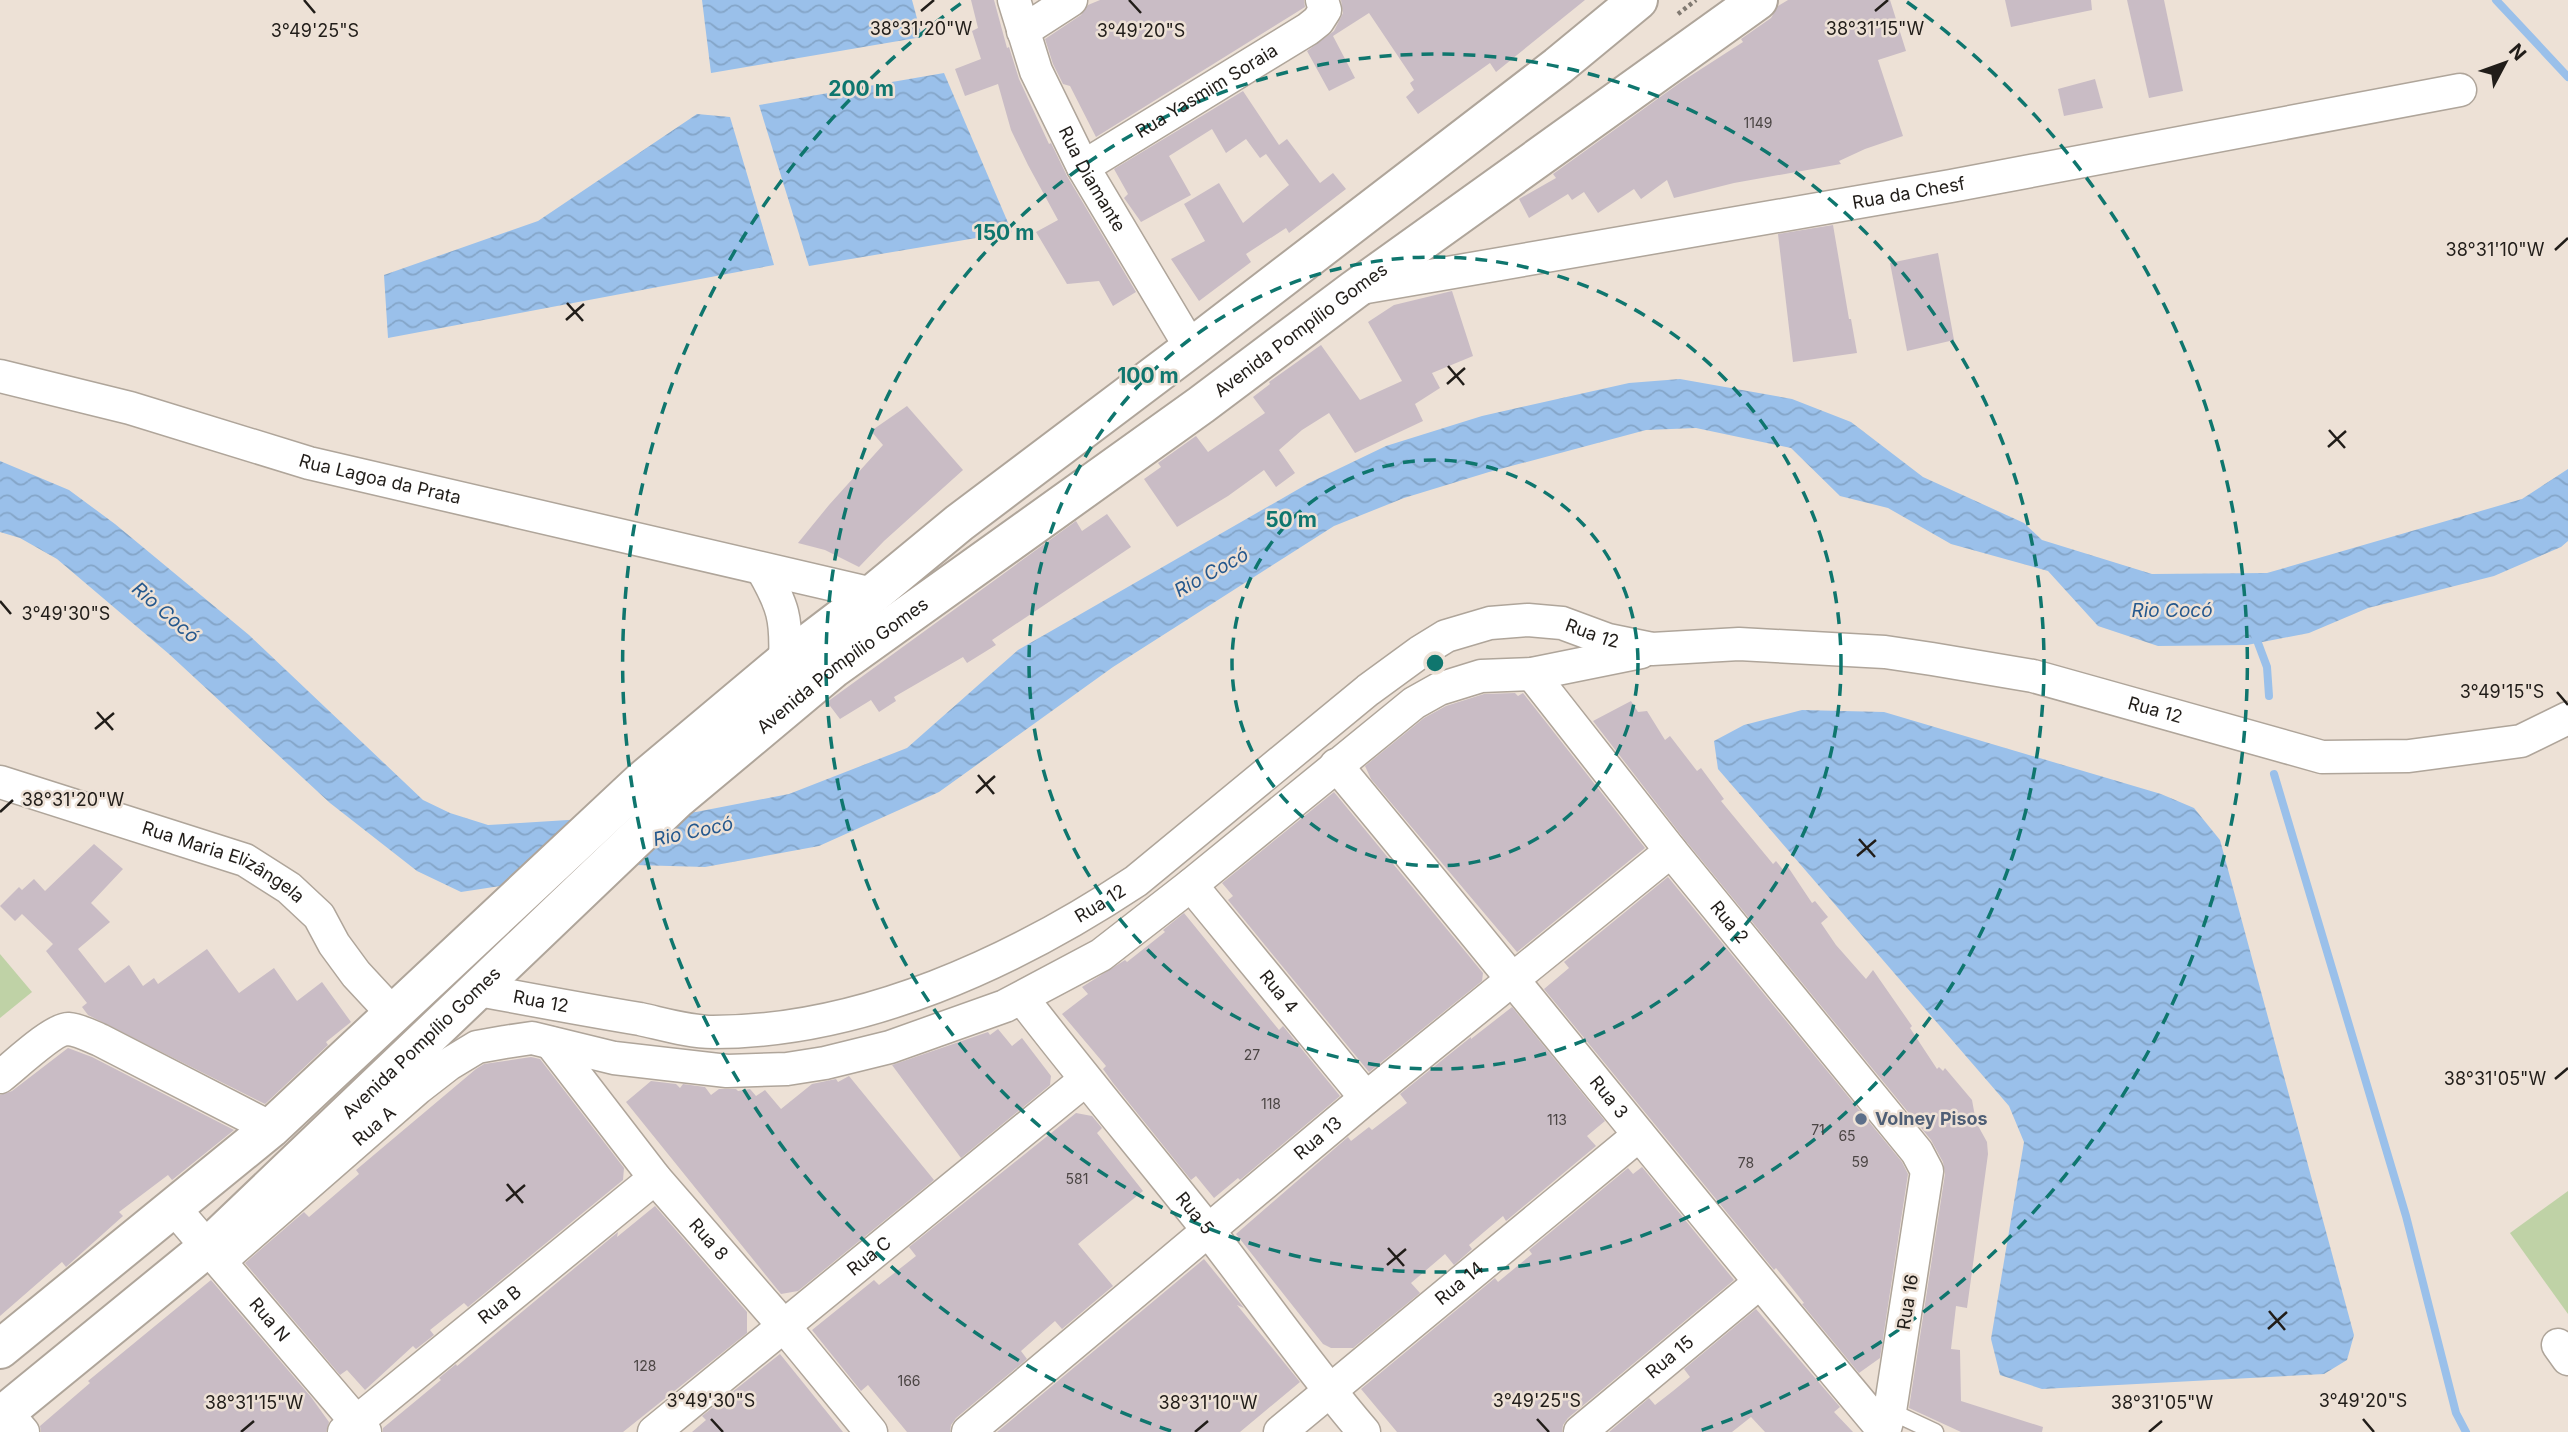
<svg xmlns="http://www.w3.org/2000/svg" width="2568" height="1432" font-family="Inter,sans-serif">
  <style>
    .pitch { fill: #bfd2a6 }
    .water { fill: url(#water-waves) }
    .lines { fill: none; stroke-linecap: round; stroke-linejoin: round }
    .stream { stroke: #9ac0ea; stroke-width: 8 }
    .building { fill: #c9bcc5 }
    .service-casing { stroke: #afa59a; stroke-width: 19 }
    .minor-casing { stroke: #afa59a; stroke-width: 35 }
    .secondary-casing { stroke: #afa59a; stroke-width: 42 }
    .path { stroke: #807971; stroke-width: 4.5; stroke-dasharray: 3.5 3.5; stroke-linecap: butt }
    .service { stroke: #fff; stroke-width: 16 }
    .minor { stroke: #fff; stroke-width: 32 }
    .secondary { stroke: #fff; stroke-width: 38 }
    .ticks { fill: none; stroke: #211d19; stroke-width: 2.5 }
    .ring { fill: none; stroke: #0f766e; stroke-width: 3.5; stroke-dasharray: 12 9 }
    .service-dot { fill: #5c6f8a; stroke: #ede1d6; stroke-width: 2.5 }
    .labels { text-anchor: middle; stroke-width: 5; stroke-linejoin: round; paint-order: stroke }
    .number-label { font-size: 14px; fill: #4b4544 }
    .street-label { font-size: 18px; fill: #211d19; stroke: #ede1d6 }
    .service-label { font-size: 18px; font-weight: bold; fill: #4e5e75; stroke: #ede1d6; text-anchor: start }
    .water-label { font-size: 19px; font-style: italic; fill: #25588d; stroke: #ede1d6 }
    .ticks-label { font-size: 18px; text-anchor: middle; fill: #211d19; stroke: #ede1d6; stroke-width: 5; stroke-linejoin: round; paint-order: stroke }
    .centre { fill: #0f766e; stroke: #ede1d6; stroke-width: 3.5 }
    .ring-label { font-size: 21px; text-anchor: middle; font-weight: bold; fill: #0f766e; stroke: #ede1d6; stroke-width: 5; stroke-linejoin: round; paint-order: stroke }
  </style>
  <defs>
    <pattern id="water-waves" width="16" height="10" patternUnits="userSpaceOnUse" patternTransform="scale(1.75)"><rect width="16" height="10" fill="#9ac0ea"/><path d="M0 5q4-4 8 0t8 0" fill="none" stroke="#84a5c8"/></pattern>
  </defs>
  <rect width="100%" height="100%" fill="#ede1d6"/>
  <g class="pitch">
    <path d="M0 954 32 992 0 1018Z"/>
    <path d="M2568 1191V1314L2510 1233Z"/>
  </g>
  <g class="water">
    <path d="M702 0H912L922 37 711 73Z"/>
    <path d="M944 73 1012 232 809 266 759 105Z"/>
    <path d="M697 114 730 117 774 265 388 338 384 275 538 221Z"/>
    <path d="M1680 379 1792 399 1851 422 1923 477 2024 523 2042 540 2152 574 2267 573 2522 499 2568 469V541L2561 547 2494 576 2368 608 2309 633 2247 645 2158 646 2098 626 2048 571 1951 544 1888 508 1840 496 1791 448 1696 428 1646 430 1489 472 1404 498 1334 526 1113 667 939 792 819 846 705 867 635 865 461 892 417 871 330 803 169 654 57 559 20 538 0 532V461L69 490 115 524 249 635 423 800 450 813 488 825 696 812 789 794 907 748 1018 650 1309 483 1386 446 1482 416 1629 383Z"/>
    <path d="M1802 710 1884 712 2161 794 2194 808 2220 840 2354 1335 2347 1360 2324 1374 2042 1389 2000 1375 1991 1339 2024 1142 2009 1106 1718 769 1714 741 1744 725Z"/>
  </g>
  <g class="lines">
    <g class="stream">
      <path d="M2496 0 2568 77"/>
      <path d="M2255 635 2267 667 2269 696"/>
      <path d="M2274 774 2406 1216 2456 1413 2466 1432"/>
    </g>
  </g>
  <g class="building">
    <path d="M971 0H994L1007 48 1009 47 1019 79 1049 144 1051 143 1067 176 1136 292 1113 306 1099 281 1067 284 1036 232 1058 220 1028 165 1011 130 998 84 965 96 955 69 981 59 972 31 978 28Z"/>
    <path d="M1100 0H1304L1305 7 1096 137 1070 86 1063 84 1053 64 1045 39 1081 15 1088 5Z"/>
    <path d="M1341 0H1585L1496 72 1490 63 1418 114 1406 97 1414 90 1410 83 1414 80 1369 13 1333 36 1355 78 1329 91 1307 51 1334 31 1343 13Z"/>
    <path d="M1788 0H1890L1906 51 1878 60 1903 136 1865 149 1839 161 1841 164 1734 183 1674 198 1667 180 1641 199 1634 189 1598 213 1584 192 1572 200 1568 194 1529 218 1519 199 1556 178 1553 174 1681 82 1743 42 1741 39 1771 18 1778 6Z"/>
    <path d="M2005 0H2091L2092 10 2011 27Z"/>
    <path d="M2127 0H2164L2183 91 2149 98Z"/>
    <path d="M2095 79 2103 108 2064 116 2058 89Z"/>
    <path d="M1243 91 1279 145 1287 139 1320 183 1333 173 1346 189 1289 233 1286 228 1246 254 1251 262 1199 301 1171 259 1205 241 1184 204 1219 183 1243 223 1289 185 1266 154 1260 158 1246 139 1226 153 1212 129 1169 156 1191 195 1141 222 1124 198 1128 194 1114 169Z"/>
    <path d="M1833 225 1849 319H1851L1857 353 1793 362 1778 234Z"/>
    <path d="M1938 253 1954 340 1907 351 1890 263Z"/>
    <path d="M1452 291 1473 356 1432 373 1440 388 1415 404 1423 421 1355 453 1329 413 1302 430 1279 450 1295 473 1276 487 1264 470 1228 496 1177 527 1144 479 1161 467 1158 463 1196 436 1208 452 1265 413 1253 397 1270 384 1269 382 1321 345 1360 400 1402 381 1368 322 1394 305Z"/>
    <path d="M907 406 963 470 884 541 859 567 825 550 798 543 829 505 883 445 871 431Z"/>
    <path d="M1107 514 1131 547 992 640 996 645 967 663 963 657 894 697 896 701 879 712 871 700 840 719 827 702 1076 521 1082 531Z"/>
    <path d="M1515 693 1518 696 1523 693 1645 848 1517 952 1371 779 1365 766 1424 718 1446 706 1484 694Z"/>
    <path d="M1631 701 1638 712 1647 711 1665 740 1670 736 1697 771 1701 768 1724 799 1721 801 1773 864 1776 861 1784 871 1788 867 1812 903 1815 901 1828 917 1821 923 1836 945 1866 979 1873 970 1912 1026 1910 1028 1937 1069 1939 1067 1943 1071 1945 1068 1972 1100 1976 1122 1987 1142 1988 1154 1967 1308 1956 1306 1951 1349 1960 1350 1961 1401 2043 1427 2042 1432H1961L1909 1408 1945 1174 1943 1162 1931 1140 1685 840 1593 721Z"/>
    <path d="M1334 792 1483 973 1482 981 1369 1072 1228 900 1233 896 1222 883Z"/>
    <path d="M94 844 123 869 91 903 110 922 78 949 105 983 129 965 143 986 154 978 158 984 207 949 239 993 274 968 297 1001 322 982 351 1022 326 1042 328 1045 265 1104 88 1015 82 1007 87 1003 46 951 53 944 22 914 15 921 0 906 19 887 22 890 34 879 45 891Z"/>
    <path d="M1668 877 1902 1162 1908 1174 1880 1358 1859 1373 1802 1304 1804 1303 1776 1268 1774 1270 1544 989 1569 968 1564 962Z"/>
    <path d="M1184 913 1279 1030 1283 1026 1340 1096 1240 1180 1238 1178 1214 1198 1196 1176 1191 1180 1113 1083 1103 1069 1106 1066 1062 1014 1088 994 1082 987 1125 960 1127 962 1165 932 1163 930Z"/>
    <path d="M1512 1007 1605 1121 1587 1136 1596 1146 1506 1221 1503 1216 1484 1232 1469 1245 1472 1249 1454 1265 1445 1254 1411 1283 1420 1293 1353 1348H1331L1323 1344 1236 1234 1348 1137 1351 1141 1369 1127 1372 1130 1407 1103 1400 1094 1471 1037V1039Z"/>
    <path d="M998 1029 1012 1046 1022 1038 1051 1076 1050 1085 961 1158 892 1065 988 1032 990 1035Z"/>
    <path d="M68 1048 92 1057 234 1130 172 1180 168 1175 119 1212 123 1216 66 1267 62 1262 0 1316V1095L12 1091Z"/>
    <path d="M531 1057 540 1059 624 1168 623 1180 468 1307 464 1303 445 1318 430 1330 434 1335 416 1349 413 1346 365 1390 347 1370 340 1375 245 1263 304 1212 309 1217 359 1174 356 1170 476 1069 484 1064Z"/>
    <path d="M849 1076 934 1180 798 1291 781 1294 626 1102 651 1081 676 1084 680 1088 683 1084 705 1087 711 1095 719 1089H736L738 1091 750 1089 756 1096 765 1090 781 1109 812 1084 836 1079 838 1082Z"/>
    <path d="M1076 1113 1092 1116 1102 1128 1097 1133 1143 1191 1078 1244 1113 1286 1062 1329 1055 1321 1021 1351 1027 1359 956 1418 951 1425 950 1432H907L868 1385 861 1391 812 1330 874 1280 879 1285 916 1256 909 1247Z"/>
    <path d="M1642 1167 1734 1280 1568 1418 1563 1425 1562 1432H1397L1361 1389 1495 1278 1498 1282 1532 1254 1529 1250 1628 1168 1633 1174Z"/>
    <path d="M655 1206 747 1312V1333L623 1432H383V1428L441 1380 439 1378 456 1364 457 1366 618 1232 617 1237Z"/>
    <path d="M1204 1259 1244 1308 1237 1305 1300 1382 1240 1432H997Z"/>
    <path d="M211 1280 311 1397 329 1422 326 1432H41L40 1426 90 1383 88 1381Z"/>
    <path d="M1756 1309 1840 1407 1834 1412 1853 1432H1765L1751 1417 1732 1432H1609L1649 1398 1655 1405 1673 1391 1690 1377 1684 1369Z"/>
    <path d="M780 1354 843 1432H692L706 1420 702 1416Z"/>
  </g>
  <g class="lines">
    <defs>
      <path id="service" d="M1890 1411 1935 1432"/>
      <g id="minor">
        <path id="s1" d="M1014 0 1036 71 1083 167 1191 348"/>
        <path d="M1023 31 1071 0"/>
        <path id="s2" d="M1083 167 1308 29 1318 21 1325 10 1322 0"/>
        <path id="s3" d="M1355 289 1951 186 2460 90"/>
        <path id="s4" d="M0 376 130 408 309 463 873 594"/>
        <path d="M762 569C783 605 787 619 785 661"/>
        <path id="s5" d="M1532 674 1671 851 1917 1152 1927 1171 1890 1411 1884 1432"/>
        <path id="s6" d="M1336 765C1520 986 1699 1211 1884 1431"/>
        <path id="s7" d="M0 782 245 860 289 888 319 916 334 944 356 974 394 1015"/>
        <path id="s8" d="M1191 885 1366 1098"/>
        <path id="s9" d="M479 990C532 1000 586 1010 640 1019 663 1024 690 1032 713 1032 863 1032 1014 962 1136 881L1368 690 1420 652 1446 636 1490 623 1528 620 1562 623 1608 640 1652 649 1739 644 1885 652 1932 659 2033 676 2322 757 2409 756 2521 741 2568 718"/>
        <path id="s10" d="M1022 998C1082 1076 1146 1152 1208 1230 1260 1297 1308 1367 1364 1432"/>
        <path id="s11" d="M551 1043 655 1178 783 1325 871 1432"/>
        <path d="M0 1077C13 1067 53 1029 68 1029 80 1030 90 1036 100 1040L271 1128"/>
        <path id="s12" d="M174 1208 365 1432"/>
        <path id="s13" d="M220 1261 418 1088 449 1064 477 1047 505 1042 532 1038 614 1058 727 1071 787 1069 825 1063 890 1047 1005 1006 1101 955 1191 885 1414 703 1439 689 1481 676 1532 674 1641 652"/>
        <path d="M2558 1345 2568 1359"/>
        <path d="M6 1412 23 1432"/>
        <path id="s14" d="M344 1432 655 1178"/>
        <path id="s15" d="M654 1432 1085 1080"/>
        <path id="s16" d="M968 1432 1366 1098 1671 851"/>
        <path id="s17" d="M1280 1432 1639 1135"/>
        <path id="s18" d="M1580 1432 1759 1283"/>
      </g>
      <g id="secondary">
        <path d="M0 1349 271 1128 643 780 785 661 873 594 959 523 1191 348 1558 66 1638 0"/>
        <path id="s19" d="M0 1417 208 1247 676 800 834 668 1201 405 1354 290 1758 0"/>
      </g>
    </defs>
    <use href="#service" class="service-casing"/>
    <use href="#minor" class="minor-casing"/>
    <use href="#secondary" class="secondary-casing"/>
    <path class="path" d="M1678 14 1696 0"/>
    <use href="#service" class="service"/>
    <use href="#minor" class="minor"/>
    <use href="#secondary" class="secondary"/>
  </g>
  <path class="ticks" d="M304 0 315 13M1129 0 1141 13M921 11 934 0M1875 11 1888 0M2555 250 2568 238M567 303 583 321M566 320 584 304M1448 366 1464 385M1447 384 1465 368M2329 430 2345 448M2328 447 2346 431M0 601 11 614M2557 692 2568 705M97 712 113 730M95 729 114 713M978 775 994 794M976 793 995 776M0 812 13 800M1859 839 1875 857M1857 856 1876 840M2555 1079 2568 1068M507 1184 523 1203M506 1201 525 1185M1388 1248 1404 1266M1387 1265 1406 1249M2269 1311 2285 1330M2268 1329 2287 1312M711 1419 723 1432M1537 1419 1549 1432M2363 1419 2374 1432M241 1432 254 1421M1195 1432 1208 1421M2149 1432 2162 1421"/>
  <g class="ring">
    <circle cx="1435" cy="663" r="203"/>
    <circle cx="1435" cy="663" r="406"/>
    <circle cx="1435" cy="663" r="609"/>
    <path d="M1171 1431A812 812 0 0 1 963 2M1907 2A812 812 0 0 1 1699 1431"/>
  </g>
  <circle class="service-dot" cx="1861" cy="1119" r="7"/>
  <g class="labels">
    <g class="number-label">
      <text x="1758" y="128">1149</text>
      <text x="1252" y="1060">27</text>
      <text x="1271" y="1109">118</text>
      <text x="1557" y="1125">113</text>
      <text x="1818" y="1135">71</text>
      <text x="1847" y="1141">65</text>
      <text x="1860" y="1167">59</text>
      <text x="1746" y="1168">78</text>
      <text x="1077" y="1184">581</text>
      <text x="645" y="1371">128</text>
      <text x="909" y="1386">166</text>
    </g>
    <g class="street-label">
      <text dy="6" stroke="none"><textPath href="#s2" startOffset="145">Rua Yasmim Soraia</textPath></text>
      <text dy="6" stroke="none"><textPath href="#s1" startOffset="196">Rua Diamante</textPath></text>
      <text dy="6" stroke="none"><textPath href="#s3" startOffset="562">Rua da Chesf</textPath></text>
      <text dy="6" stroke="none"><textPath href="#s19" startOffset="1698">Avenida Pompílio Gomes</textPath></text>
      <text dy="6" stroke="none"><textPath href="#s4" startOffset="394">Rua Lagoa da Prata</textPath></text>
      <text dy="6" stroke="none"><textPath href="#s9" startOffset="1239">Rua 12</textPath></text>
      <text dy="6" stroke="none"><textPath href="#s19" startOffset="1130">Avenida Pompílio Gomes</textPath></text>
      <text dy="6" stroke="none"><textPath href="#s9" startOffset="1811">Rua 12</textPath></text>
      <text dy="6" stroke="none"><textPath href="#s7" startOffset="238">Rua Maria Elizângela</textPath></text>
      <text dy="6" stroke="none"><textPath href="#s9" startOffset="651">Rua 12</textPath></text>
      <text dy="6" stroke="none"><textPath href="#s5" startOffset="317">Rua 2</textPath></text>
      <text dy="6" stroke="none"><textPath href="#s8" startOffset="138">Rua 4</textPath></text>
      <text dy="6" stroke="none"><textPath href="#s9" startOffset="63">Rua 12</textPath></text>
      <text dy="6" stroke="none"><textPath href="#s19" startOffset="564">Avenida Pompílio Gomes</textPath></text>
      <text dy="6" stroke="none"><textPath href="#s6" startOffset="430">Rua 3</textPath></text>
      <text dy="6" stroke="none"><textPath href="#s13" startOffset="205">Rua A</textPath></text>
      <text dy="6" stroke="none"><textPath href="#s16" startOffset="457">Rua 13</textPath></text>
      <text dy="6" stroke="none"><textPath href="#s10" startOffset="276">Rua 5</textPath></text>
      <text dy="6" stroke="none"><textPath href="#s11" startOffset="252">Rua 8</textPath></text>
      <text dy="6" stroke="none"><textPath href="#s15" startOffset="278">Rua C</textPath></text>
      <text dy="6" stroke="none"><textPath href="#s17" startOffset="233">Rua 14</textPath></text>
      <text transform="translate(1908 1302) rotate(-81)" y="6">Rua 16</text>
      <text dy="6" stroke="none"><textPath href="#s14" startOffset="201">Rua B</textPath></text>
      <text dy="6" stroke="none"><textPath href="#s12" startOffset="147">Rua N</textPath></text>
      <text dy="6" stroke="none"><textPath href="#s18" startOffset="117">Rua 15</textPath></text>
    </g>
    <g class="service-label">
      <text x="1875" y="1125">Volney Pisos</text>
    </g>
    <g class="water-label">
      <text transform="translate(1211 572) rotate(-29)" y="7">Rio Cocó</text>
      <text x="2172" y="617">Rio Cocó</text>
      <text transform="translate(166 612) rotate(41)" y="7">Rio Cocó</text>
      <text transform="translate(693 831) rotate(-12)" y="7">Rio Cocó</text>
    </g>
  </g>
  <g class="ticks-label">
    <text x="921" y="35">38°31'20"W</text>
    <text x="1875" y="35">38°31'15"W</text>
    <text x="315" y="37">3°49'25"S</text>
    <text x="1141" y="37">3°49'20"S</text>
    <text x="2495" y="256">38°31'10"W</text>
    <text x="66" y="620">3°49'30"S</text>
    <text x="2502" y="698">3°49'15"S</text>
    <text x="73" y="806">38°31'20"W</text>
    <text x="2495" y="1085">38°31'05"W</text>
    <text x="711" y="1407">3°49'30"S</text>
    <text x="1537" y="1407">3°49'25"S</text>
    <text x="2363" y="1407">3°49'20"S</text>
    <text x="254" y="1409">38°31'15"W</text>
    <text x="1208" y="1409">38°31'10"W</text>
    <text x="2162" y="1409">38°31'05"W</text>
  </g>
  <circle cx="1435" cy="663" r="10" class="centre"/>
  <g class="ring-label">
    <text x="861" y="96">200 m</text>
    <text x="1004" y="240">150 m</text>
    <text x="1148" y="383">100 m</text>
    <text x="1291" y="527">50 m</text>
  </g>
  <g transform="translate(2505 63) rotate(49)" stroke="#ede1d6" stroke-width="5" paint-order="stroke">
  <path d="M0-5L12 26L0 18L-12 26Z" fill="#211d19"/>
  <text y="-10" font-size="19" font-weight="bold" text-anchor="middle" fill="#211d19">N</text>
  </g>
</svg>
